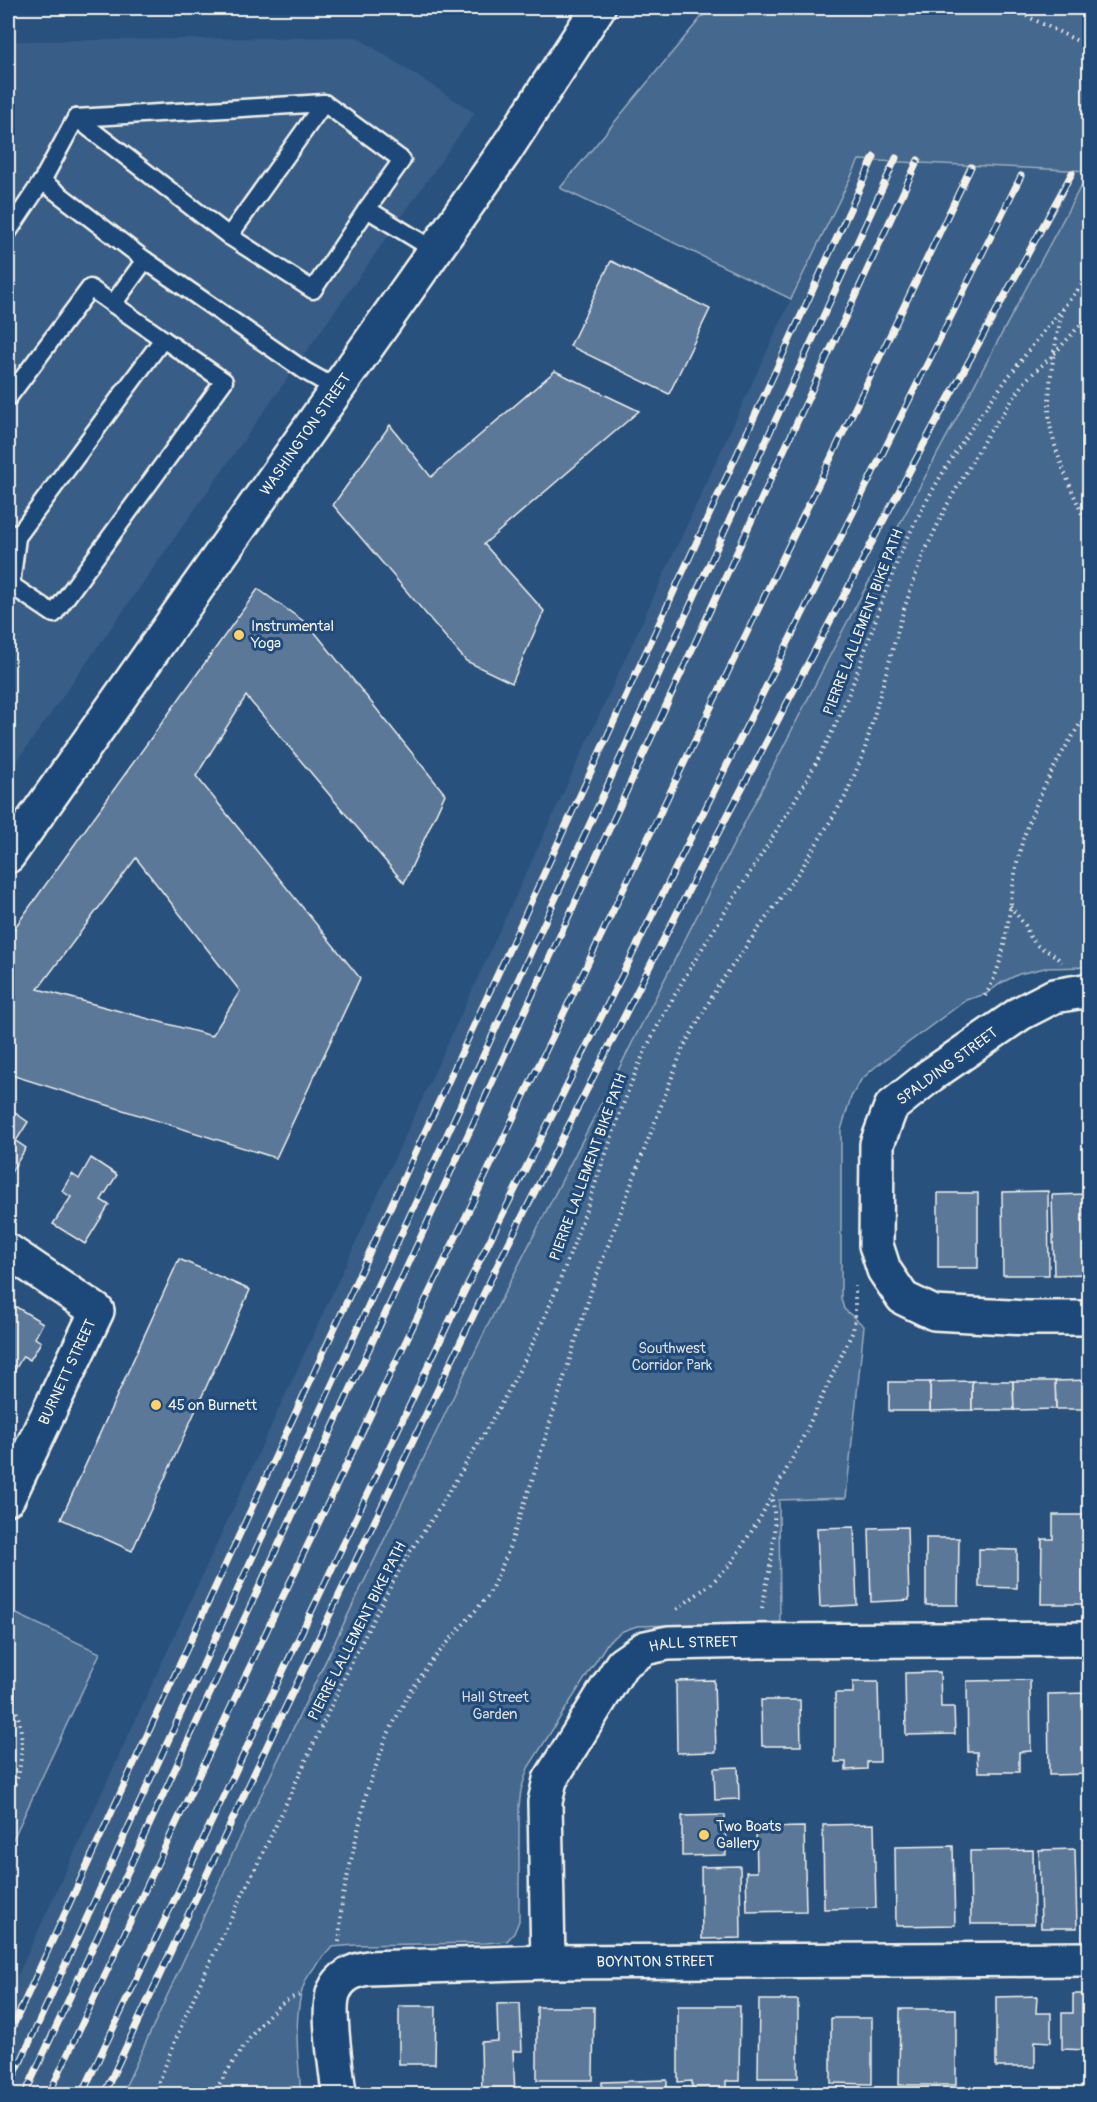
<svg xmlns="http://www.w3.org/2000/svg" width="1097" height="2102" font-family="Pangolin,sans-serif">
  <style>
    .built { fill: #375d86 }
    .green { fill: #45688e; stroke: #9cacbb; stroke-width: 1.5 }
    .building { fill: #5b7899; stroke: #f4f1e8; stroke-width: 1.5; fill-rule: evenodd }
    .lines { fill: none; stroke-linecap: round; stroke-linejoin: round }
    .lane-casing { stroke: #f4f1e8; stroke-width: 21 }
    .street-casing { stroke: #f4f1e8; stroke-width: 38 }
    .primary-casing { stroke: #f4f1e8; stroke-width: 38 }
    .path { stroke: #f4f1e8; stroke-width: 4; stroke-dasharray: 1.5 4.5; stroke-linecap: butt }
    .lane { stroke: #1f4a7a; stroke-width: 16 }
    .street { stroke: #1f4a7a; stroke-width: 33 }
    .primary { stroke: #1f4a7a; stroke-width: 33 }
    .rail-casing { stroke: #f4f1e8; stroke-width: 7 }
    .rail { stroke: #1f4a7a; stroke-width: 4.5; stroke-dasharray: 14; stroke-linecap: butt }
    .poi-dot { fill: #ffd166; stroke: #1f4a7a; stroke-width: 2 }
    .labels { text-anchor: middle; stroke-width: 6; stroke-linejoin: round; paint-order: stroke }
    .street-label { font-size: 15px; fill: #f4f1e8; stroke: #1f4a7a }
    .poi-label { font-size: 15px; fill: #f4f1e8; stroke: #1f4a7a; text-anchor: start }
    .park-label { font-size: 15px; fill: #dadcda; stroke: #1f4a7a }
  </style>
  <rect width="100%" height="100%" fill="#28517e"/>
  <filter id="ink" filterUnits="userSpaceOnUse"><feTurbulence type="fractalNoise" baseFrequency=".0167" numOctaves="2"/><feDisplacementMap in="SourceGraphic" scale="12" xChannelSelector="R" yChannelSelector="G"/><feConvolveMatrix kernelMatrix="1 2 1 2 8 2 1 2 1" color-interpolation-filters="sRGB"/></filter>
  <g filter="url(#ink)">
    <g class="built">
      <path d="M357 37 475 113 8 774V41Z"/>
      <path d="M859 160 1089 170 844 628 487 1327 231 1857 122 2094H8V1996L791 299Z"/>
    </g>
    <g class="green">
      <path d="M709 8H1089L1090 679 1087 694 1090 711 1089 967 1045 968 1019 974 1001 983 986 994 966 1000 874 1068 861 1080 851 1097 841 1130V1298L844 1309 864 1326 846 1498 779 1500 780 1622 637 1626 623 1631 608 1642 528 1768 521 1790 519 1806V1921L514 1933 507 1941 486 1943 355 1945 332 1947C324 1957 312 1968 306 1980 292 2010 298 2061 301 2094H122L231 1857 487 1327 844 628 1089 171 859 160 791 299 560 188Z"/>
      <path d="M8 1610 100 1653 8 1850Z"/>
    </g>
    <g class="building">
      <path d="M611 261 710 309 669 394 570 346Z"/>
      <path d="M555 371 639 411 484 544 544 611 512 683 466 661 333 505 390 425 431 477Z"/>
      <path d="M258 589 309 625 445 794 404 883 246 696 196 776 360 978 276 1158 8 1074V937ZM136 858 240 991 212 1036 38 989Z"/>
      <path d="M8 1108 28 1122 16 1141 26 1148 8 1177Z"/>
      <path d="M91 1158 117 1175 101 1200 109 1205 85 1244 53 1224 71 1197 62 1191 72 1174 79 1179Z"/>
      <path d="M1048 1191 1049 1275H1003L1002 1192Z"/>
      <rect x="938" y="1193" width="40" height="75"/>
      <path d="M1088 1194 1090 1274 1054 1275 1052 1195Z"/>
      <path d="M179 1259 250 1290 132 1551 61 1519Z"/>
      <path d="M8 1302 43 1323 35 1338 41 1342 30 1360 23 1356 8 1382Z"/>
      <path d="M1090 1380V1409H1056L1055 1381Z"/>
      <path d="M972 1381V1410L930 1411V1382Z"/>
      <path d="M972 1381H1013L1014 1410H972Z"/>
      <path d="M1013 1381H1055L1056 1409 1014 1410Z"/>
      <rect x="889" y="1382" width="41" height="29"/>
      <path d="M1053 1515H1090V1604H1041L1042 1539H1053Z"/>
      <path d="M854 1527 857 1605 820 1607 817 1528Z"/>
      <path d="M907 1527 909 1600 871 1602 869 1528Z"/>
      <path d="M926 1538H959L958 1605H926Z"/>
      <path d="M979 1549 1017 1550V1588L979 1587Z"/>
      <path d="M940 1672 941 1707H954L955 1734 906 1735 905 1673Z"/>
      <path d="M714 1680 716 1752 677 1753 676 1681Z"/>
      <path d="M1030 1680 1031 1751 1019 1752V1772H978L977 1752H968L967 1681Z"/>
      <path d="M853 1682H878L880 1762H867V1769L846 1770V1762H835V1693H853Z"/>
      <path d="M1087 1693 1088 1774 1049 1775 1048 1694Z"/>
      <path d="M761 1700H800L801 1746H762Z"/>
      <path d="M738 1767 739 1799 715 1800 714 1768Z"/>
      <path d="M725 1815 726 1855 682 1856V1816Z"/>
      <path d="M874 1824 876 1908 824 1909 823 1825Z"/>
      <path d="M804 1827 806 1911 747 1912 746 1872H757L756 1828Z"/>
      <path d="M953 1846 955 1925 896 1926 895 1847Z"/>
      <path d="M1075 1849 1077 1928H1041L1039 1850Z"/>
      <path d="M1033 1850 1034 1924H971L970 1851Z"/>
      <path d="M740 1866 741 1938 702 1939 701 1867Z"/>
      <path d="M1073 1994H1090V2050L1062 2049V2013H1073Z"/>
      <path d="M1037 1996 1036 2013H1051V2042L1035 2041V2067H996V1997Z"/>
      <path d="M759 2000H798V2078H758Z"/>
      <path d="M520 2003 522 2051H513L515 2094H482L481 2042 498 2041 497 2004Z"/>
      <path d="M399 2006H436L435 2064H399Z"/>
      <path d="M678 2006H740L739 2081H726V2090H692V2081L678 2082Z"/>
      <path d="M537 2007H594L593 2080H537Z"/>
      <path d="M900 2009H956V2085H899Z"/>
      <path d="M831 2018H872V2084L831 2083Z"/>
      <path d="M667 2080V2094H602V2082Z"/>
    </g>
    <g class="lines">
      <defs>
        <g id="lane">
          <path d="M76 118 324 103 402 160 367 209 434 250"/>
          <path d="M76 118 229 236 313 290 367 209"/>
          <path d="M42 181 76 118"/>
          <path d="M8 232 42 181 145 260 305 371 337 389"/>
          <path d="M229 236 324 103"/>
          <path d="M113 304 145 260"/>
          <path d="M8 398 90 288 163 339 17 537 8 531"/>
          <path d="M17 537 11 585 54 614 224 381 163 339"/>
        </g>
        <g id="street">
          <path d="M1090 990 1054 996 1021 1013 931 1075 891 1107 877 1144 876 1245 884 1270 903 1298 934 1313 1027 1318H1090"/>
          <path d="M8 1251 97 1311 8 1498"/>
          <path id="s1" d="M548 1962 545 1802 550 1780 622 1664 645 1648 668 1643 759 1641 1090 1639"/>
          <path id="s2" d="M339 2094C337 2072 326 2009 334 1991 340 1977 354 1970 368 1968L548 1962 1090 1959"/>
        </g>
        <g id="primary">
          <path id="s3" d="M8 856 505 151 598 8"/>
        </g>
      </defs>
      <use href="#lane" class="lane-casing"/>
      <use href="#street" class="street-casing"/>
      <use href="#primary" class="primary-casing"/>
      <g class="path">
        <path d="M1010 8 1090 47"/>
        <path d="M1063 309C1055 340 1046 393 1050 424 1055 458 1078 501 1090 534"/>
        <path d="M1010 906 1025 925 1030 937 1038 946 1054 955 1062 962"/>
        <path d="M985 996C1010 955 1008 903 1018 858 1031 804 1059 755 1090 709"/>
        <path d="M762 1608C769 1571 779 1534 772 1496"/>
        <path d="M677 1609 711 1584 732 1562 760 1518 798 1448 853 1331 855 1319V1286"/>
        <path d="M8 1696C23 1717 24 1746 19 1771 18 1780 11 1789 8 1798"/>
        <path d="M339 1942 342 1900 367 1791 386 1738 407 1697 430 1663 488 1596 506 1557 530 1487 593 1285 683 1048 718 986 803 866 845 797 864 752 903 612 921 560 946 507 986 437 1027 379 1055 353 1090 314"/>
        <path d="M155 2094C185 2007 229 1924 269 1840 313 1747 353 1652 404 1562 414 1544 427 1528 438 1510 470 1457 503 1404 530 1349 560 1287 582 1221 605 1156 619 1117 631 1078 650 1041 704 933 780 838 833 730 866 661 882 586 917 519 964 428 1025 354 1090 275"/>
        <path d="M213 2094C231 2067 267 2000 301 1995"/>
      </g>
      <use href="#lane" class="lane"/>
      <use href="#street" class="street"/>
      <use href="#primary" class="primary"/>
      <defs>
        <g id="rail">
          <path d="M8 2037 874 157"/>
          <path d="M8 2089 896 158"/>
          <path d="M25 2094 918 160"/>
          <path d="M49 2094 276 1611 971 167"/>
          <path d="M82 2094 451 1318 1021 176"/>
          <path d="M104 2094 274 1731 498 1264 704 860 934 425 1072 173"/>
        </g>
      </defs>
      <use href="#rail" class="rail-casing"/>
      <use href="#rail" class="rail"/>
    </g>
  </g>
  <g class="poi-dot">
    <circle cx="239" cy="635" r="6"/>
    <circle cx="156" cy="1405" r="6"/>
    <circle cx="704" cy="1835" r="6"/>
  </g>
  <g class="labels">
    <g class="street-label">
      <text dy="5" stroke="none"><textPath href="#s3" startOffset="516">WASHINGTON STREET</textPath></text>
      <text transform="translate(863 622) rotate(-69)" y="5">PIERRE LALLEMENT BIKE PATH</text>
      <text transform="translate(947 1066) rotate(-36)" y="5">SPALDING STREET</text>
      <text transform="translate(588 1167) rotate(-70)" y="5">PIERRE LALLEMENT BIKE PATH</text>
      <text transform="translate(67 1372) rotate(-65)" y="5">BURNETT STREET</text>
      <text transform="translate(357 1631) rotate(-63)" y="5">PIERRE LALLEMENT BIKE PATH</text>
      <text dy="5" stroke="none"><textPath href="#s1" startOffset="396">HALL STREET</textPath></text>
      <text dy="5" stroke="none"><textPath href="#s2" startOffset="434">BOYNTON STREET</textPath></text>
    </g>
    <g class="poi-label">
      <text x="251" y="631">Instrumental<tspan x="251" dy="17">Yoga</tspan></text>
      <text x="168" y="1410">45 on Burnett</text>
      <text x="716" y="1831">Two Boats<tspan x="716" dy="17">Gallery</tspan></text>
    </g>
    <g class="park-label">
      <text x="672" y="1353">Southwest<tspan x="672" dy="17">Corridor Park</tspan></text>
      <text x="495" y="1702">Hall Street<tspan x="495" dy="17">Garden</tspan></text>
    </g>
  </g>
  <rect width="1097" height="2102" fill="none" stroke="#1f4a7a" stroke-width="30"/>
  <rect x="15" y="15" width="1067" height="2072" fill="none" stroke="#f4f1e8" stroke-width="2" filter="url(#ink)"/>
</svg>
